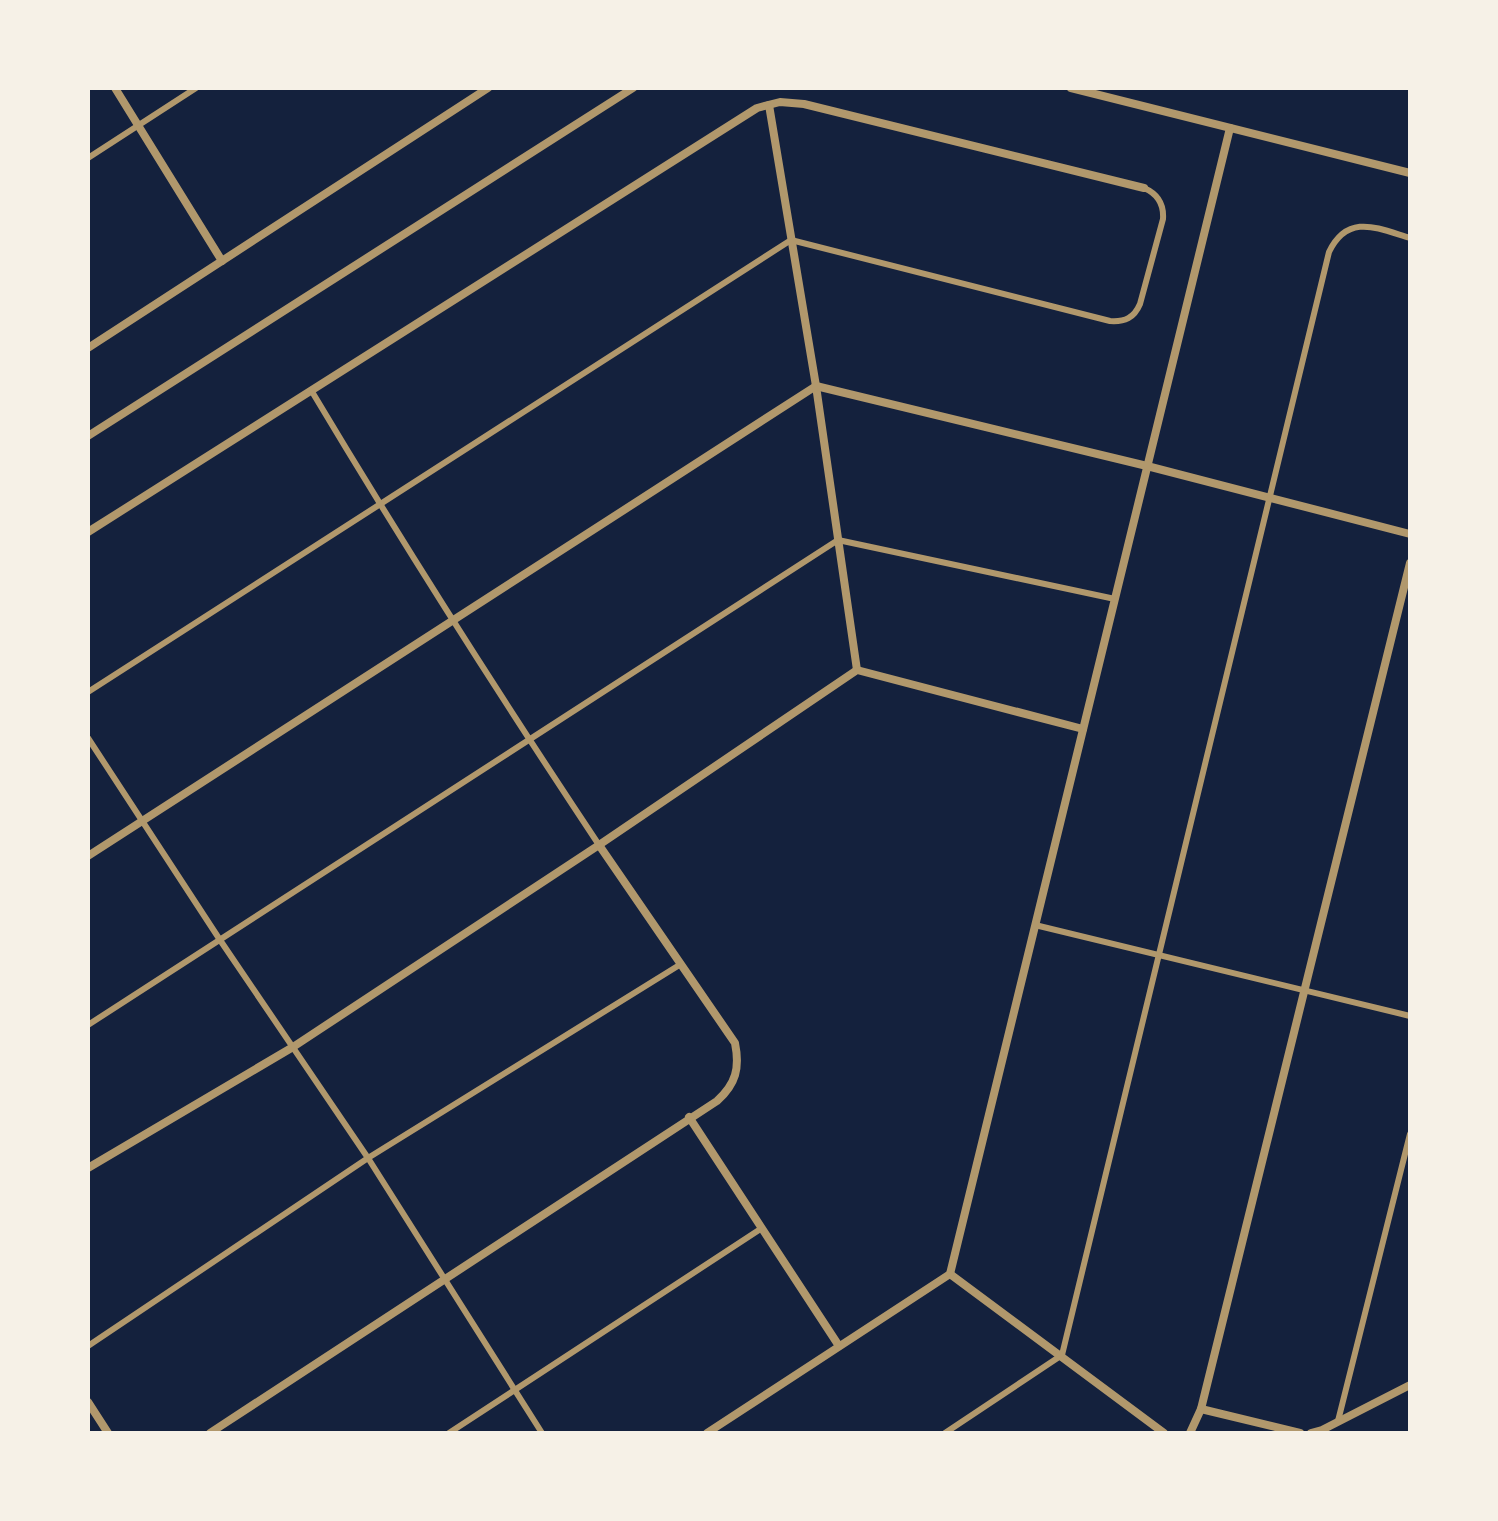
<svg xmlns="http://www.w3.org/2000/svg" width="1498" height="1521" font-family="Barlow,sans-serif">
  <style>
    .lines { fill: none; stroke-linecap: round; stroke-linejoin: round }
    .service { stroke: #b1986c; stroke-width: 6 }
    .minor { stroke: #b1986c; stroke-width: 8 }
  </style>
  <rect width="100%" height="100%" fill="#14213d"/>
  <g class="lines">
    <g class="service">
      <path d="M88 158 196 88"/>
      <path d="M311 390C403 544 500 696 599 845"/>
      <path d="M88 692 791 240 1110 321C1125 322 1134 318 1140 304L1163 219C1164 204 1158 194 1144 188"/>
      <path d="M88 738 220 940 368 1158 542 1433"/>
      <path d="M1035 925 1410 1016"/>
      <path d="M88 1025 838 540 1115 599"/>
      <path d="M88 1346 368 1158 681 964"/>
      <path d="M1338 1421 1410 1134"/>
      <path d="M449 1433 762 1228"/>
      <path d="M945 1433 1062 1355 1329 252C1348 213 1377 228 1410 238"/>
    </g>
    <g class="minor">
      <path d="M115 88 222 261"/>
      <path d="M1071 88 1410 173"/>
      <path d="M769 105 816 386 857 670"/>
      <path d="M88 348 488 88"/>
      <path d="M88 436 633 88"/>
      <path d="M88 532 757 108 780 102 804 104 1144 188"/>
      <path d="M88 856 816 386 1147 466 1410 534"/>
      <path d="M689 1117 839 1346"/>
      <path d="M88 1168 293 1047 599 845 857 670 1083 729"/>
      <path d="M950 1274 1164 1433"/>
      <path d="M88 1402 108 1433"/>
      <path d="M1201 1409 1300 1433"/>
      <path d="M210 1433 717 1101C736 1084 740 1068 735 1043L599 845"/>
      <path d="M707 1433 950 1274 1230 128"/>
      <path d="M1190 1433 1201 1409 1410 563"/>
      <path d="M1311 1433 1322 1430 1410 1385"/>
    </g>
  </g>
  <rect width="1498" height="1521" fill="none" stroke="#f6f1e7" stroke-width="180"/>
</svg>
